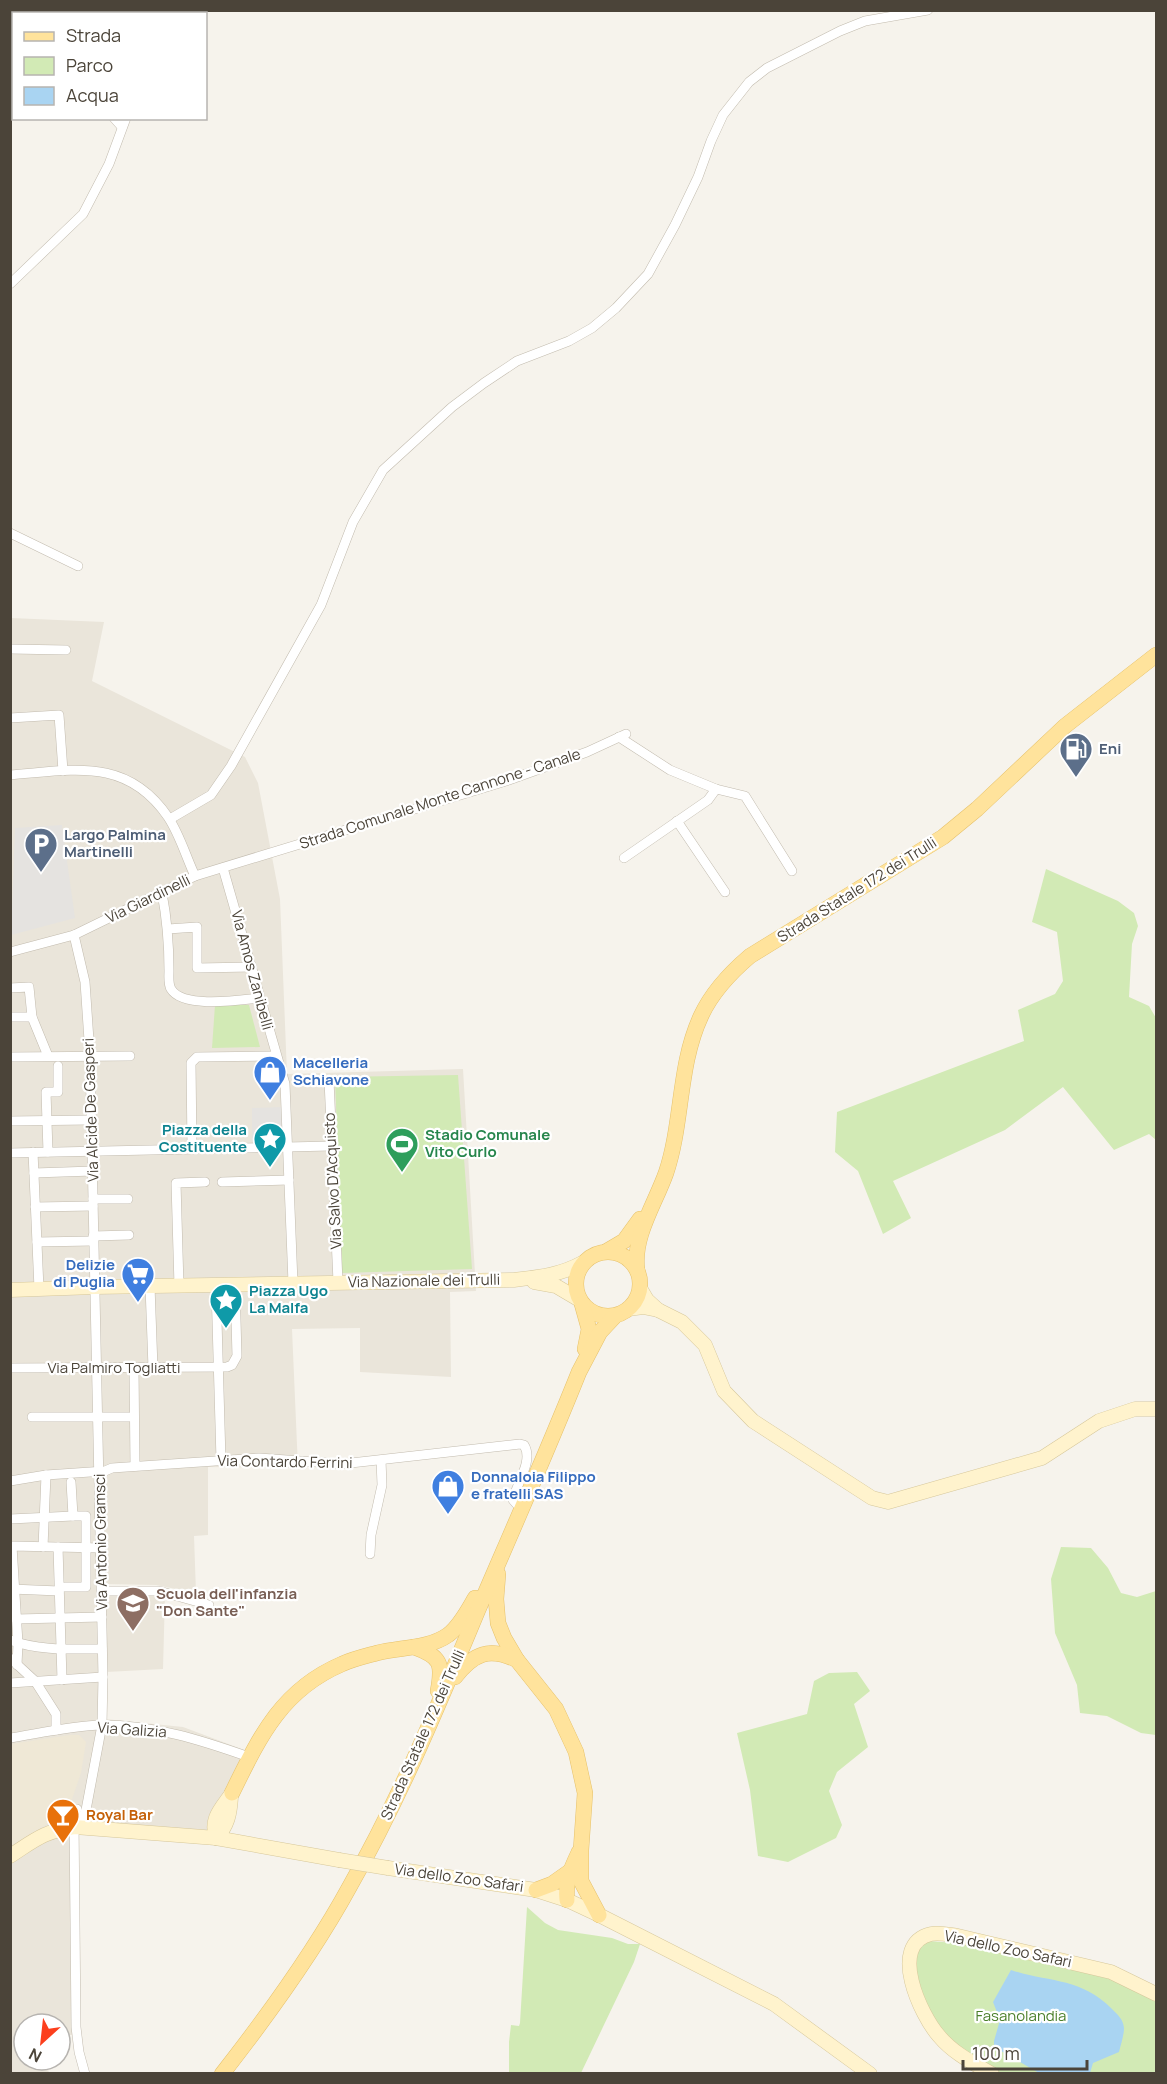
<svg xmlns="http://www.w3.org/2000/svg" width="1167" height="2084" font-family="Manrope,sans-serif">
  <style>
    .residential { fill: #eae5da }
    .education { fill: #efe8d6 }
    .green { fill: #d2eab5 }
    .parking { fill: #e5e3e0 }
    .water { fill: #a9d4f2 }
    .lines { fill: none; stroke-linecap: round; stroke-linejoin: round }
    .street-casing { stroke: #c2bbae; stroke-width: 10 }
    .secondary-casing { stroke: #d6c79b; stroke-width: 15 }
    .primary-casing { stroke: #e6c16a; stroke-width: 16 }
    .street { stroke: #fff; stroke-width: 9 }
    .secondary { stroke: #fff3cd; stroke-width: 14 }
    .primary { stroke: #ffe39c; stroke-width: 15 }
    .secondary-bridge-casing { stroke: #d6c79b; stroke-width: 15; stroke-linecap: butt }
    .secondary-bridge { stroke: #fff3cd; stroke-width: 14 }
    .labels { text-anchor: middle; stroke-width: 4.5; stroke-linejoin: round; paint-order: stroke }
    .service-label { font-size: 15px; font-weight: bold; fill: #4e5e75; stroke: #fff; text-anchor: start }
    .street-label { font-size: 15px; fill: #4b4439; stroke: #fff }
    .shop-label { font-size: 15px; font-weight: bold; fill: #366cbe; stroke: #fff; text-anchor: start }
    .culture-label { font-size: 15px; font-weight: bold; fill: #0d838f; stroke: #fff; text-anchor: end }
    .leisure-label { font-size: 15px; font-weight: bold; fill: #27864d; stroke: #fff; text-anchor: start }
    .education-label { font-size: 15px; font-weight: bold; fill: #785e54; stroke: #fff; text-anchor: start }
    .food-label { font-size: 15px; font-weight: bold; fill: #c56008; stroke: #fff; text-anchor: start }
    .park-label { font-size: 15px; fill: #4a7f2a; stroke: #fff }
  </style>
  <rect width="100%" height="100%" fill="#f6f3ec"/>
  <path class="residential" d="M11 618 104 622 92 681 245 757 258 783 280 899 287 1074 463 1069 476 1291 450 1292 451 1377 360 1372V1328L292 1329 298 1468 208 1467V1535L194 1536 196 1593 156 1585 106 1584 105 1594 165 1595 163 1669 106 1672 105 1719 183 1727 255 1754 217 1843 74 1834 81 2034 60 2036V2024H24V2060H46L49 2073 11 2074Z"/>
  <path class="education" d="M70 1735H79L86 1742 81 1773 71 1802 61 1816 11 1846V1744Z"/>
  <g class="green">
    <path d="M1046 869 1118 901 1134 913 1138 926 1132 944 1129 997 1149 1006 1156 1018V1140L1149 1134 1114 1150 1063 1087 1005 1130 893 1181 911 1218 883 1234 858 1171 835 1152 837 1112 1024 1041 1018 1010 1055 994 1063 981 1057 932 1032 922Z"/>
    <path d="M215 1005H249L260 1047 212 1048Z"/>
    <path d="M458 1075 472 1269 342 1273 335 1077Z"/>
    <path d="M1061 1547 1091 1548 1108 1568 1121 1593 1137 1597 1156 1591V1735L1141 1733 1107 1716 1080 1713 1077 1685 1055 1633 1051 1579Z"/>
    <path d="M857 1672 870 1691 854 1704 868 1747 837 1772 829 1791 842 1825 836 1838 788 1862 758 1856 750 1790 737 1733 807 1714 814 1681 829 1673Z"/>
    <path d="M527 1907 545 1923 558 1930 612 1938 628 1944H640L634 1962 581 2073H509V2042L511 2025 519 2026 520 2023Z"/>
    <path d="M928 1941 956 1943 1111 1976 1156 2002V2073H1001C984 2065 963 2055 950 2041 933 2022 907 1981 916 1954 918 1949 924 1945 928 1941Z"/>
  </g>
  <g class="parking">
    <path d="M62 825 75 918 11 935 15 828Z"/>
    <path d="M283 1107V1141L252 1142V1108Z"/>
  </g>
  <path class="water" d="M1011 1970C1050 1983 1080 1977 1112 2009 1118 2015 1123 2019 1124 2028 1124 2035 1121 2044 1119 2052L1093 2063 1090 2073H1039L994 2047V2041L1000 2020 993 2002Z"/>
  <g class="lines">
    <defs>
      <g id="street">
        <path d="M103 10V14"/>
        <path d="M192 14 194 10"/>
        <path d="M10 101H14"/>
        <path d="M114 118 122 127"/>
        <path d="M10 284 83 214 109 164 126 118"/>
        <path d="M10 533 78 566"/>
        <path d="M10 649 66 650"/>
        <path d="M10 718 59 715 63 771"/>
        <path d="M619 737 670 770 716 789 745 796 792 871"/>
        <path d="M10 775C74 770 127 757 168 817 180 835 186 857 195 876"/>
        <path d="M170 819 211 795 231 766 321 605 353 522 383 470 452 407 484 383 517 361 569 341 592 328 616 308 648 274 675 225 698 177 711 141 723 115 749 82 767 68 840 31 865 21 928 10"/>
        <path d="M677 821 725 892"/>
        <path d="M624 858 708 800 716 789"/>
        <path d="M223 868 285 1084 293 1283"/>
        <path d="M162 893C167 919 169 944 169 971 169 976 168 984 171 989 183 1009 240 1000 260 998"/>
        <path d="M168 929 197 927V968L252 967"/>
        <path d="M74 935 85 982 90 1055 103 1677 102 1725 86 1810 81 1820 75 1827"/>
        <path d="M10 952 74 935 195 876 509 780 587 752 626 734"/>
        <path d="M10 988 29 987 32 1017 48 1056"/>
        <path d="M10 1017H32"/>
        <path d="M10 1057 130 1056"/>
        <path d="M329 1080 338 1282"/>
        <path d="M10 1121 90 1120"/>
        <path d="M192 1149 191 1063 197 1057 276 1056"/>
        <path d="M33 1152 39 1289"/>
        <path d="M48 1152 46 1092H58V1066"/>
        <path d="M10 1153 331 1146"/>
        <path d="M34 1173 93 1171"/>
        <path d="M222 1182 289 1180"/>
        <path d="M93 1199H128"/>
        <path d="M35 1207 93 1206"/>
        <path d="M93 1236 129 1235"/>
        <path d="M37 1242 93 1241"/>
        <path d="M150 1286 153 1368"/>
        <path d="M179 1286 176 1183 205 1182"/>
        <path d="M216 1286 221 1460"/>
        <path d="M10 1368 227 1367 232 1365 237 1356 235 1285"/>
        <path d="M134 1368 135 1466"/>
        <path d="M32 1417H129"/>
        <path d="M10 1481 46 1475 105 1471 112 1468 259 1458 342 1464 520 1444 524 1445C534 1461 516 1484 513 1500L521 1509"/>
        <path d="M10 1519 73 1516 71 1482"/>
        <path d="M43 1547 46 1475"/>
        <path d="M58 1547 62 1680"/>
        <path d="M370 1554 371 1535 382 1485 381 1460"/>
        <path d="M65 1587H86V1516H73"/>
        <path d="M11 1589 59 1591"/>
        <path d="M102 1591H159L209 1605"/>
        <path d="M16 1619 102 1617"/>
        <path d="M10 1640C38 1651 73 1649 102 1649"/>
        <path d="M10 1658 35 1681 56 1714V1730"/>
        <path d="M17 1665 18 1643 12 1546 101 1548"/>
        <path d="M10 1683 103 1677"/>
        <path d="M10 1738C41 1733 71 1726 102 1725 154 1725 201 1740 249 1757"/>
        <path d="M76 1810 74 1819 76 2027 79 2052 85 2074"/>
        <path d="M55 1829 77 1809"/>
      </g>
      <g id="secondary">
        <path d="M534 1282 556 1286 578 1299"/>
        <path d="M10 1290 94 1287 514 1280C539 1277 560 1275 582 1263"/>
        <path d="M628 1309 643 1307 658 1310 647 1300 640 1288"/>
        <path d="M658 1310 682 1322 705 1345 724 1391 753 1421 872 1498 888 1502 1042 1458 1099 1421 1135 1409H1156"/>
        <path d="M216 1838C210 1818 221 1809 232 1793"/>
        <path d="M216 1838C228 1826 230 1813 231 1797"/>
        <path d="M10 1856C35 1840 44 1831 75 1827L216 1838 339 1860"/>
        <path d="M388 1868 536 1890 567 1900 599 1915 774 2004 870 2074"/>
        <path d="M992 2074C973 2063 953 2053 939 2036 921 2016 887 1944 931 1934 940 1932 950 1935 958 1936L1111 1972 1156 1994"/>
      </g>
      <g id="primary">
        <path d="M607 1251 624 1241 640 1219"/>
        <circle cx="608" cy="1284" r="32"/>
        <path d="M637 1269C633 1236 655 1204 666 1173 683 1123 678 1065 701 1016 712 992 730 973 750 956L943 837 977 809 1065 726 1156 655"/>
        <path d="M582 1304 589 1329 585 1349"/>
        <path d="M498 1574 496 1599 498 1623 504 1638 517 1660 556 1709 576 1752 585 1793 581 1850V1881L599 1915"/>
        <path d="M414 1647C441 1657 443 1663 438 1691"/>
        <path d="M455 1677C474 1653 489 1647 517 1660"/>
        <path d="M232 1793C259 1738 281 1690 342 1664 353 1659 366 1656 377 1653 400 1647 428 1649 448 1635 460 1626 468 1610 475 1598"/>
        <path d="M536 1890 552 1884 569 1872"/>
        <path d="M567 1900C565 1881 571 1869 579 1852"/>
        <path d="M222 2074C269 2014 314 1952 350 1886 400 1798 439 1704 478 1610 512 1531 547 1452 579 1372L600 1332 615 1316"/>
      </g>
    </defs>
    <use href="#street" class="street-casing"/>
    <use href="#secondary" class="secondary-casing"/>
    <use href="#primary" class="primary-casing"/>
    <use href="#street" class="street"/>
    <use href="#secondary" class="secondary"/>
    <use href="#primary" class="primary"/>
    <defs>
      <path id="secondary-bridge" d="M339 1860 388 1868"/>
    </defs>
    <use href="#secondary-bridge" class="secondary-bridge-casing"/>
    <use href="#secondary-bridge" class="secondary-bridge"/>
  </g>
  <defs>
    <symbol id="fuel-pin" viewBox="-11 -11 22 30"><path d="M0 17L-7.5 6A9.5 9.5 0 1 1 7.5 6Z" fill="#5c6f8a" stroke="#fff"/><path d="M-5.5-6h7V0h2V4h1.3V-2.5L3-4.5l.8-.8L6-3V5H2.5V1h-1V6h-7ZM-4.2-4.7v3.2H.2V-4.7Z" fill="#fff"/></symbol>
    <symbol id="parking-pin" viewBox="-11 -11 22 30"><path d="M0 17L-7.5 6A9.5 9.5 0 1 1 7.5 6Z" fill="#5c6f8a" stroke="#fff"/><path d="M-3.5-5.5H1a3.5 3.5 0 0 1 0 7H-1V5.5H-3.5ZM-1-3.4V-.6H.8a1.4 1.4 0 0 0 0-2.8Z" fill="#fff"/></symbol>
    <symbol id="shop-pin" viewBox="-11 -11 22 30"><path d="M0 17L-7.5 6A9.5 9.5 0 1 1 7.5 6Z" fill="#3f7fe0" stroke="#fff"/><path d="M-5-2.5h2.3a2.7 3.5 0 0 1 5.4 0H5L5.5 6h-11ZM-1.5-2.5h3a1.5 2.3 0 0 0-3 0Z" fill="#fff"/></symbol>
    <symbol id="sight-pin" viewBox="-11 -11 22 30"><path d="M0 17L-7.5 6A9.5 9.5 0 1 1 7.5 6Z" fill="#0f9aa8" stroke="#fff"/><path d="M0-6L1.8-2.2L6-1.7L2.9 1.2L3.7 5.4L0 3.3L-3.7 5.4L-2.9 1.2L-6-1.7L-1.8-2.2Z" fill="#fff"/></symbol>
    <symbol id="stadium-pin" viewBox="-11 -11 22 30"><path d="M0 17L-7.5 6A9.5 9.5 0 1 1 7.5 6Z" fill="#2e9e5b" stroke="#fff"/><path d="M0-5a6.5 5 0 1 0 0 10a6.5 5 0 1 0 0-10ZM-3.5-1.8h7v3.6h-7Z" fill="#fff"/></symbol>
    <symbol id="supermarket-pin" viewBox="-11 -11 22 30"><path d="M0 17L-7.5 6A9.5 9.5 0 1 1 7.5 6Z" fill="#3f7fe0" stroke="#fff"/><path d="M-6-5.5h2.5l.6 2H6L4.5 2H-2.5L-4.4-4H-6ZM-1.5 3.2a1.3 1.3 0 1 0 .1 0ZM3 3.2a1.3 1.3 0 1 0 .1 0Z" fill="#fff"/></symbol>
    <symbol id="school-pin" viewBox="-11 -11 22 30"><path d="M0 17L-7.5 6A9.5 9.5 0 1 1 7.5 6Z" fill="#8d6e63" stroke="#fff"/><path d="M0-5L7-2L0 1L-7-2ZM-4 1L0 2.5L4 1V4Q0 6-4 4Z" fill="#fff"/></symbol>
    <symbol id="bar-pin" viewBox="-11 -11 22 30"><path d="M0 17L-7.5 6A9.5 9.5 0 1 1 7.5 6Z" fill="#e8710a" stroke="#fff"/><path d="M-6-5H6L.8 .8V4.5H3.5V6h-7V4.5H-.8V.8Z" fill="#fff"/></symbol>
  </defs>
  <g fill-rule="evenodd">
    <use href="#fuel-pin" x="1057" y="730" width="38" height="52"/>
    <use href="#parking-pin" x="22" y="825" width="38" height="52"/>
    <use href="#shop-pin" x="251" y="1053" width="38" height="52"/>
    <use href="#sight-pin" x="251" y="1120" width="38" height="52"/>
    <use href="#stadium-pin" x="383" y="1125" width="38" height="52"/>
    <use href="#supermarket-pin" x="119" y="1255" width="38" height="52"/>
    <use href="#sight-pin" x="207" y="1281" width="38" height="52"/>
    <use href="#shop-pin" x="429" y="1467" width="38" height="52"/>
    <use href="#school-pin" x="114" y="1584" width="38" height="52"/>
    <use href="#bar-pin" x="44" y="1796" width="38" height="52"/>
  </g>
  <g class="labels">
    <g class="service-label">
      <text x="1099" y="754">Eni</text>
      <text x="64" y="840">Largo Palmina<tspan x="64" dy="17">Martinelli</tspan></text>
    </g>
    <g class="street-label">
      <text transform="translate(440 799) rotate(-18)" y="5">Strada Comunale Monte Cannone - Canale</text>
      <text transform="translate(857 890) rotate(-32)" y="5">Strada Statale 172 dei Trulli</text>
      <text transform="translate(148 899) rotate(-26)" y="5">Via Giardinelli</text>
      <text transform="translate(252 970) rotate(75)" y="5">Via Amos Zanibelli</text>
      <text transform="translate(91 1110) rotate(-92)" y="5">Via Alcide De Gasperi</text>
      <text transform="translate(333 1181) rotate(-93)" y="5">Via Salvo D'Acquisto</text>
      <text transform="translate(424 1281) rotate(-1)" y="5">Via Nazionale dei Trulli</text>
      <text x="114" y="1373">Via Palmiro Togliatti</text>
      <text transform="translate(285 1462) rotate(1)" y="5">Via Contardo Ferrini</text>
      <text transform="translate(101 1542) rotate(-91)" y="5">Via Antonio Gramsci</text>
      <text transform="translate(132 1730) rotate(4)" y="5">Via Galizia</text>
      <text transform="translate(423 1735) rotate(-66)" y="5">Strada Statale 172 dei Trulli</text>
      <text transform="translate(459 1878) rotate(8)" y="5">Via dello Zoo Safari</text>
      <text transform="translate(1008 1949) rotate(12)" y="5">Via dello Zoo Safari</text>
    </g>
    <g class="shop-label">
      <text x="293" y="1068">Macelleria<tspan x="293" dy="17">Schiavone</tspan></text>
      <text x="115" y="1270" text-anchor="end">Delizie<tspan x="115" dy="17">di Puglia</tspan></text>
      <text x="471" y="1482">Donnaloia Filippo<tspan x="471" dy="17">e fratelli SAS</tspan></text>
    </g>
    <g class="culture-label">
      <text x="247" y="1135">Piazza della<tspan x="247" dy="17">Costituente</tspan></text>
      <text x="249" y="1296" text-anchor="start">Piazza Ugo<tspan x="249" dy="17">La Malfa</tspan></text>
    </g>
    <g class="leisure-label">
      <text x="425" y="1140">Stadio Comunale<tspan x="425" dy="17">Vito Curlo</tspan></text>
    </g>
    <g class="education-label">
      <text x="156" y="1599">Scuola dell'infanzia<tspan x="156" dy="17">"Don Sante"</tspan></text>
    </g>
    <g class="food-label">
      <text x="86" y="1820">Royal Bar</text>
    </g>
    <g class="park-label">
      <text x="1021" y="2021">Fasanolandia</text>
    </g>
  </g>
  <rect width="1167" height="2084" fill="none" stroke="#4b4439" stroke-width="24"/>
  <rect x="12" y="12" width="195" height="108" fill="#ffffff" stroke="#b7b4b0" stroke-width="1.5"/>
  <rect x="24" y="32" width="30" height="9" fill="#ffe39c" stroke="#b7b4b0" stroke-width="1.5"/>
  <text x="66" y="42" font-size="18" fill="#4b4439">Strada</text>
  <rect x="24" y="57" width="30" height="18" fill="#d2eab5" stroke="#b7b4b0" stroke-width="1.5"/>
  <text x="66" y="72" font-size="18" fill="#4b4439">Parco</text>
  <rect x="24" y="87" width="30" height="18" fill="#a9d4f2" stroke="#b7b4b0" stroke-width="1.5"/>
  <text x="66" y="102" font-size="18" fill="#4b4439">Acqua</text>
  <g transform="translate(42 2042) rotate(207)"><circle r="28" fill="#ffffff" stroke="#b7b4b0" stroke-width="1.5"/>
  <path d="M0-4.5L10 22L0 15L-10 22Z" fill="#fc3f1d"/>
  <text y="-9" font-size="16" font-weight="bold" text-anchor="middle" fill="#4b4439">N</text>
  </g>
  <path d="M963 2060v9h124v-9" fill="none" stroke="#4b4439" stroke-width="3"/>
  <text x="972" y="2060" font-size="18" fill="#4b4439" stroke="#ffffff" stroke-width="4.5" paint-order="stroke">100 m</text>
</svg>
